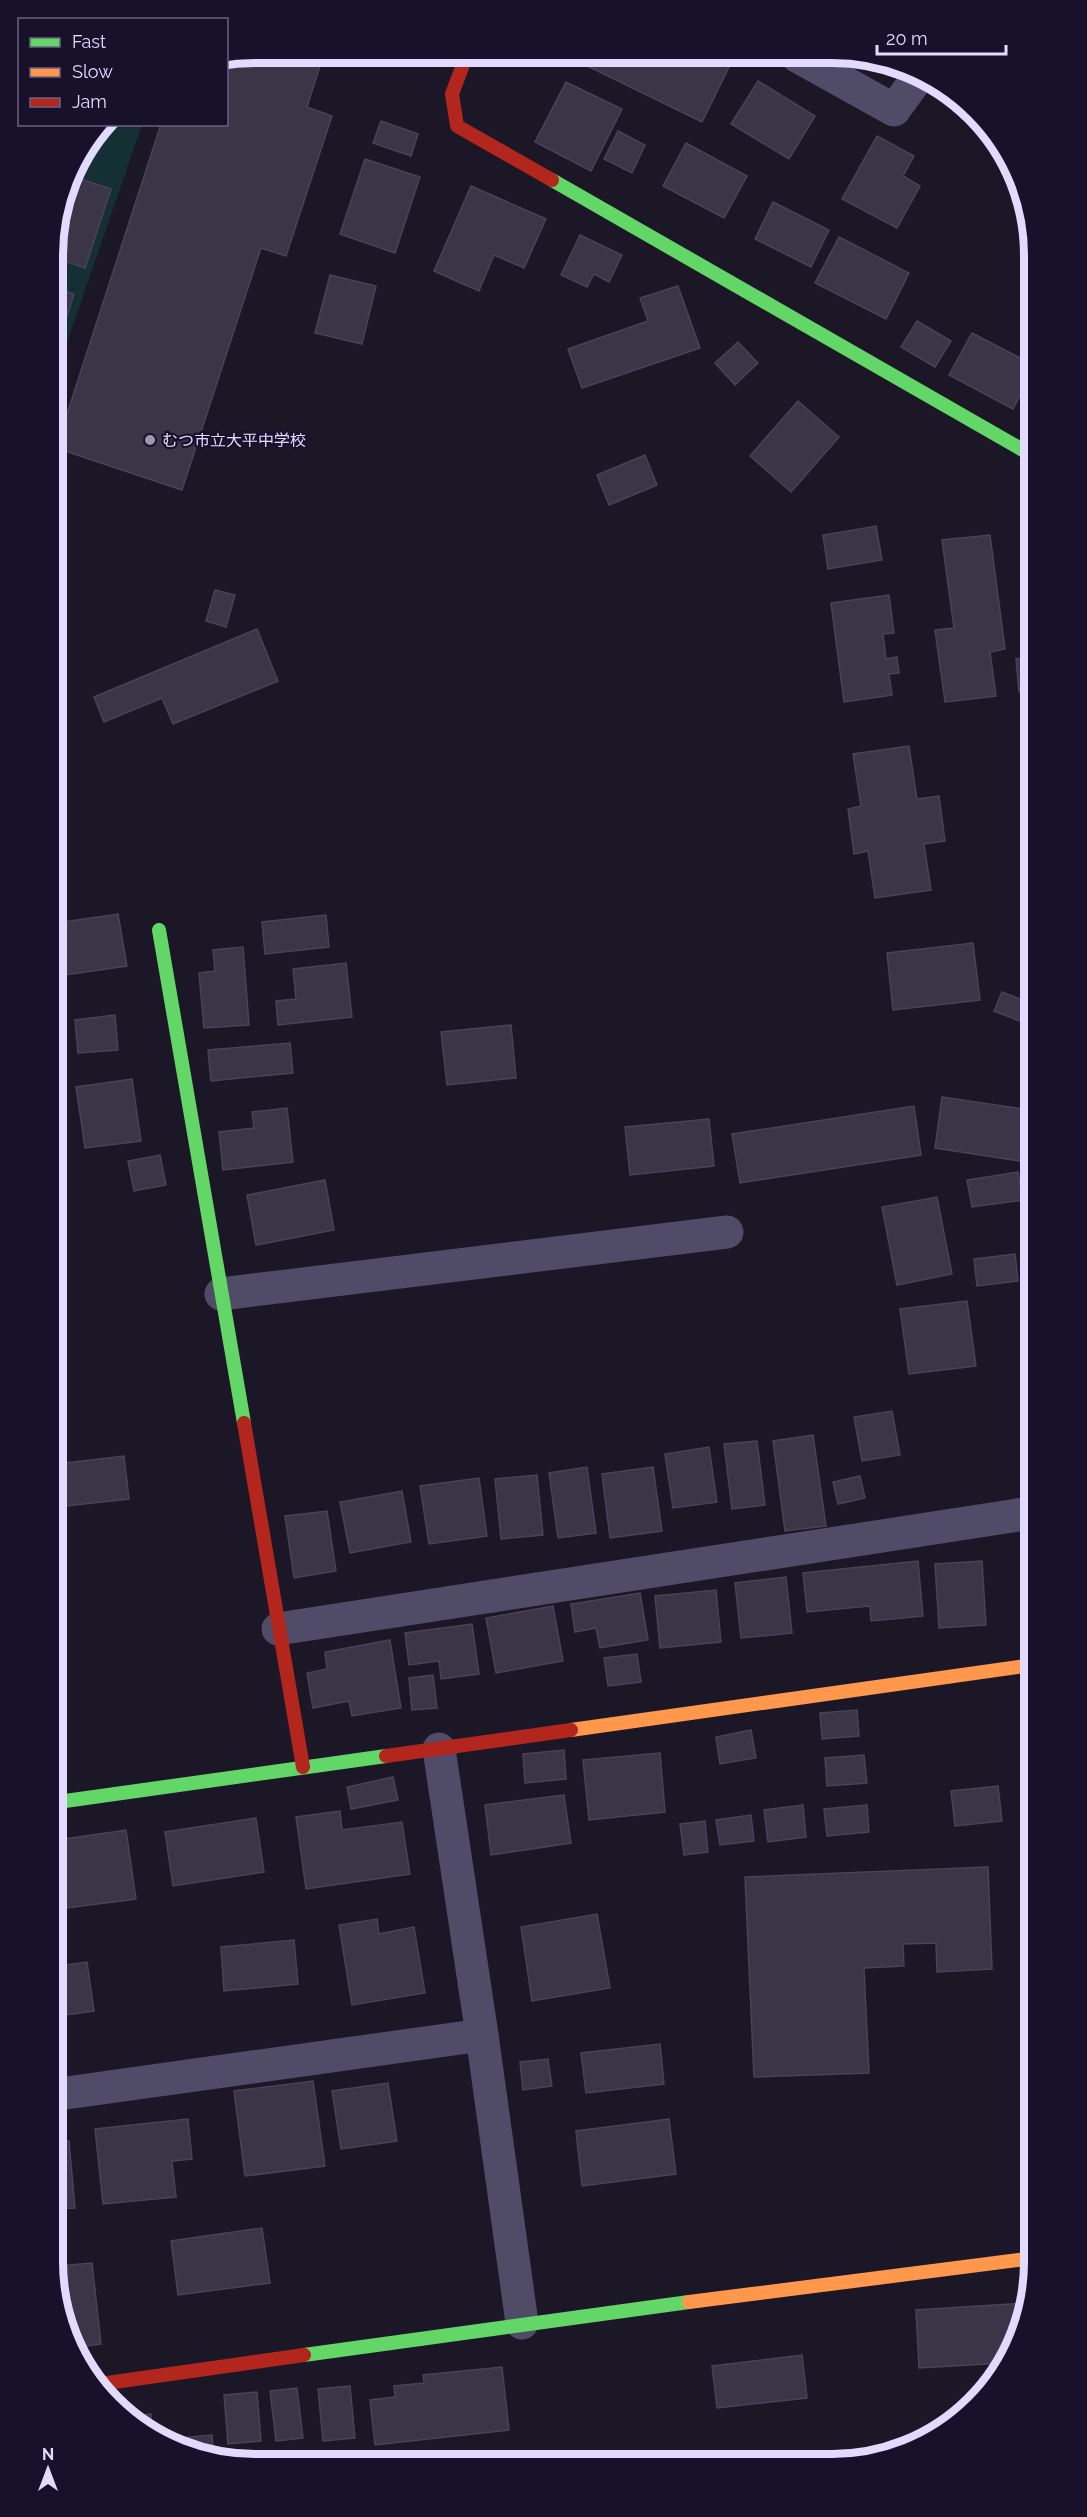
<svg xmlns="http://www.w3.org/2000/svg" width="1087" height="2517" font-family="Raleway,'Noto Sans JP',sans-serif">
  <style>
    .green { fill: #143034 }
    .building { fill: #3a3547; stroke: #494258; stroke-width: 1.5 }
    .lines { fill: none; stroke-linecap: round; stroke-linejoin: round }
    .street { stroke: #504c67; stroke-width: 33 }
    .fast { stroke: #63d668; stroke-width: 14 }
    .slow { stroke: #ff974d; stroke-width: 14 }
    .jam { stroke: #b3261e; stroke-width: 14 }
    .poi-dot { fill: #9d96b3; stroke: #18112c; stroke-width: 2 }
    .labels { text-anchor: middle; stroke-width: 4.5; stroke-linejoin: round; paint-order: stroke }
    .poi-label { font-size: 16px; fill: #e3dbff; stroke: #18112c; text-anchor: start }
    .rim { fill: none; stroke: #e3dbff; stroke-width: 8 }
  </style>
  <rect width="100%" height="100%" fill="#1b1726"/>
  <path class="green" d="M105 125H142L53 383V242L74 165Z"/>
  <g class="building">
    <path d="M255 52 324 53 307 107 332 116 286 256 261 248 182 490 56 448 161 124H226V58Z"/>
    <path d="M588 55H735L702 122 583 64Z"/>
    <path d="M758 81 815 116 789 159 731 124Z"/>
    <path d="M566 82 622 109 591 171 535 142Z"/>
    <path d="M381 121 418 134 411 156 373 143Z"/>
    <path d="M618 131 645 145 632 173 604 159Z"/>
    <path d="M877 136 914 156 903 176 920 186 897 228 842 199Z"/>
    <path d="M686 143 747 176 724 218 663 186Z"/>
    <path d="M365 159 420 177 395 253 340 234Z"/>
    <path d="M71 176 111 189 85 268 53 257V242Z"/>
    <path d="M471 186 546 219 524 268 494 255 479 291 434 271Z"/>
    <path d="M773 202 829 230 811 267 755 239Z"/>
    <path d="M580 235 622 255 609 282 594 274 587 287 561 275Z"/>
    <path d="M839 237 909 273 886 319 815 283Z"/>
    <path d="M330 275 376 286 362 344 315 333Z"/>
    <path d="M678 286 700 348 582 388 568 349 648 321 640 298Z"/>
    <path d="M53 287 74 294 65 322 53 318Z"/>
    <path d="M917 321 951 341 935 367 901 347Z"/>
    <path d="M972 333 1028 362V380L1013 409 949 375Z"/>
    <path d="M738 342 758 363 735 385 715 363Z"/>
    <path d="M798 401 839 437 791 492 750 456Z"/>
    <path d="M645 455 657 485 609 505 597 475Z"/>
    <path d="M876 526 882 560 828 569 823 535Z"/>
    <path d="M990 535 1005 649 990 652 996 696 945 702 935 630 954 628 942 540Z"/>
    <path d="M215 590 235 595 226 627 206 621Z"/>
    <path d="M889 595 894 633 883 634 886 659 897 657 899 673 889 674 892 695 844 702 831 603Z"/>
    <path d="M257 629 278 681 173 724 162 698 104 722 94 697Z"/>
    <path d="M1029 658V691L1019 692 1016 659Z"/>
    <path d="M909 746 917 799 939 796 945 841 924 844 931 890 875 898 868 851 854 854 848 809 861 806 853 754Z"/>
    <path d="M118 914 127 966 65 975 57 923Z"/>
    <path d="M326 915 329 947 265 954 262 922Z"/>
    <path d="M973 943 980 1000 893 1010 887 953Z"/>
    <path d="M243 947 249 1025 204 1028 199 973 215 971 213 950Z"/>
    <path d="M346 963 352 1017 278 1025 276 1001 296 999 293 969Z"/>
    <path d="M1002 992 1030 1003V1025L994 1011Z"/>
    <path d="M115 1015 118 1050 78 1053 75 1020Z"/>
    <path d="M511 1025 516 1078 447 1085 441 1032Z"/>
    <path d="M290 1043 293 1073 211 1081 208 1050Z"/>
    <path d="M132 1079 141 1141 85 1148 76 1087Z"/>
    <path d="M942 1097 1029 1110 1020 1161 935 1148Z"/>
    <path d="M914 1106 921 1155 740 1183 732 1134Z"/>
    <path d="M287 1108 293 1162 223 1170 219 1132 254 1128 252 1112Z"/>
    <path d="M709 1119 714 1166 630 1175 625 1127Z"/>
    <path d="M160 1155 166 1185 134 1191 128 1161Z"/>
    <path d="M1018 1172 1023 1200 972 1207 967 1180Z"/>
    <path d="M325 1180 334 1230 256 1245 247 1195Z"/>
    <path d="M937 1197 952 1274 897 1285 882 1207Z"/>
    <path d="M1015 1254 1018 1281 977 1286 974 1259Z"/>
    <path d="M967 1301 976 1366 909 1374 900 1309Z"/>
    <path d="M892 1411 900 1455 862 1461 854 1417Z"/>
    <path d="M813 1435 826 1526 785 1531 773 1441Z"/>
    <path d="M757 1441 765 1505 732 1509 724 1444Z"/>
    <path d="M709 1447 717 1502 673 1508 665 1454Z"/>
    <path d="M124 1456 129 1499 57 1507V1464Z"/>
    <path d="M587 1467 596 1533 558 1538 549 1473Z"/>
    <path d="M653 1467 662 1531 610 1538 602 1474Z"/>
    <path d="M537 1475 543 1535 501 1539 495 1479Z"/>
    <path d="M860 1476 865 1498 838 1504 833 1482Z"/>
    <path d="M479 1478 487 1536 429 1544 420 1486Z"/>
    <path d="M402 1491 411 1542 350 1553 340 1502Z"/>
    <path d="M327 1511 336 1571 294 1578 285 1516Z"/>
    <path d="M918 1561 923 1616 871 1621 870 1606 807 1612 803 1573Z"/>
    <path d="M982 1561 986 1625 939 1628 935 1564Z"/>
    <path d="M786 1577 792 1633 741 1638 735 1583Z"/>
    <path d="M716 1590 721 1642 660 1648 655 1596Z"/>
    <path d="M640 1593 648 1640 600 1648 596 1628 575 1632 571 1604Z"/>
    <path d="M553 1606 563 1661 496 1673 486 1618Z"/>
    <path d="M472 1624 479 1674 441 1679 439 1661 409 1665 405 1633Z"/>
    <path d="M390 1640 401 1708 352 1716 349 1701 313 1708 307 1673 327 1669 325 1652Z"/>
    <path d="M637 1654 641 1682 608 1686 604 1658Z"/>
    <path d="M433 1675 437 1708 412 1710 409 1678Z"/>
    <path d="M857 1710 859 1736 822 1739 820 1713Z"/>
    <path d="M751 1730 756 1758 720 1764 716 1737Z"/>
    <path d="M564 1750 566 1779 525 1783 523 1754Z"/>
    <path d="M660 1753 665 1812 589 1820 583 1760Z"/>
    <path d="M864 1755 867 1783 827 1786 825 1758Z"/>
    <path d="M393 1777 398 1800 351 1809 347 1787Z"/>
    <path d="M998 1786 1002 1821 955 1826 951 1791Z"/>
    <path d="M564 1795 571 1843 491 1855 485 1805Z"/>
    <path d="M803 1805 806 1837 768 1842 764 1810Z"/>
    <path d="M867 1805 869 1832 827 1836 824 1809Z"/>
    <path d="M340 1811 342 1830 402 1822 410 1874 306 1889 296 1817Z"/>
    <path d="M751 1815 754 1841 720 1845 716 1820Z"/>
    <path d="M256 1818 264 1872 173 1886 165 1832Z"/>
    <path d="M705 1821 708 1852 684 1855 680 1824Z"/>
    <path d="M126 1830 136 1899 67 1908 58 1840Z"/>
    <path d="M988 1867 992 1969 937 1972 936 1943 903 1944 904 1966 864 1968 869 2073 754 2077 745 1877Z"/>
    <path d="M597 1914 610 1988 532 2001 521 1927Z"/>
    <path d="M377 1919 379 1934 414 1927 425 1993 352 2005 339 1925Z"/>
    <path d="M294 1940 298 1984 224 1991 221 1947Z"/>
    <path d="M87 1962 94 2011 58 2016V1966Z"/>
    <path d="M660 2044 664 2084 586 2093 581 2053Z"/>
    <path d="M548 2059 552 2086 523 2090 520 2062Z"/>
    <path d="M313 2081 325 2166 245 2176 234 2091Z"/>
    <path d="M388 2083 397 2141 341 2149 332 2091Z"/>
    <path d="M188 2119 192 2159 172 2161 176 2197 103 2204 95 2129Z"/>
    <path d="M669 2119 676 2174 582 2186 576 2131Z"/>
    <path d="M59 2141H69L75 2208 59 2209Z"/>
    <path d="M262 2228 270 2283 178 2295 171 2241Z"/>
    <path d="M92 2263 101 2344 78 2347 59 2314V2266Z"/>
    <path d="M1028 2303 1024 2327 1005 2363 919 2368 916 2310Z"/>
    <path d="M802 2355 807 2398 717 2408 712 2366Z"/>
    <path d="M502 2367 509 2430 375 2445 370 2400 395 2397 394 2386 424 2383 423 2375Z"/>
    <path d="M350 2386 355 2438 323 2441 318 2389Z"/>
    <path d="M297 2388 303 2438 276 2441 270 2391Z"/>
    <path d="M257 2392 261 2441 228 2444 224 2395Z"/>
    <path d="M151 2414 152 2434 126 2416Z"/>
    <path d="M212 2435 213 2449 188 2451 168 2445V2439Z"/>
  </g>
  <g class="lines">
    <g class="street">
      <path d="M797 56 894 110 921 73"/>
      <path d="M221 1294 727 1232"/>
      <path d="M278 1629 1031 1513"/>
      <path d="M439 1749 482 2035 522 2323"/>
      <path d="M59 2094 482 2035"/>
    </g>
    <g class="fast">
      <path d="M552 180 1028 453"/>
      <path d="M159 930 244 1423"/>
      <path d="M1031 1435 1032 1538"/>
      <path d="M58 1802 386 1756"/>
      <path d="M304 2355 689 2302"/>
    </g>
    <g class="slow">
      <path d="M571 1730 1032 1665"/>
      <path d="M689 2302 1034 2258"/>
    </g>
    <g class="jam">
      <path d="M467 54 452 94 457 126 552 180"/>
      <path d="M244 1423 303 1767"/>
      <path d="M386 1756 571 1730"/>
      <path d="M100 2384 304 2355"/>
    </g>
  </g>
  <circle class="poi-dot" cx="150" cy="440" r="6"/>
  <g class="labels">
    <g class="poi-label">
      <text x="162" y="446">むつ市立大平中学校</text>
    </g>
  </g>
  <path d="M0 0H1087V2517H0ZM255 63H832A192 192 0 0 1 1024 255V2262A192 192 0 0 1 832 2454H255A192 192 0 0 1 63 2262V255A192 192 0 0 1 255 63Z" fill="#18112c" fill-rule="evenodd"/>
  <path class="rim" d="M255 63H832A192 192 0 0 1 1024 255V2262A192 192 0 0 1 832 2454H255A192 192 0 0 1 63 2262V255A192 192 0 0 1 255 63Z"/>
  <rect x="18" y="18" width="210" height="108" fill="#18112c" stroke="#696280" stroke-width="1.5"/>
  <rect x="30" y="38" width="30" height="9" fill="#63d668" stroke="#696280" stroke-width="1.5"/>
  <text x="72" y="48" font-size="18" fill="#e3dbff">Fast</text>
  <rect x="30" y="68" width="30" height="9" fill="#ff974d" stroke="#696280" stroke-width="1.5"/>
  <text x="72" y="78" font-size="18" fill="#e3dbff">Slow</text>
  <rect x="30" y="98" width="30" height="9" fill="#b3261e" stroke="#696280" stroke-width="1.5"/>
  <text x="72" y="108" font-size="18" fill="#e3dbff">Jam</text>
  <g transform="translate(48 2469)" stroke="#18112c" stroke-width="4.5" paint-order="stroke">
  <path d="M0-4.5L10 22L0 15L-10 22Z" fill="#e3dbff"/>
  <text y="-9" font-size="16" font-weight="bold" text-anchor="middle" fill="#e3dbff">N</text>
  </g>
  <path d="M877 45v9h129v-9" fill="none" stroke="#e3dbff" stroke-width="3"/>
  <text x="886" y="45" font-size="18" fill="#e3dbff" stroke="#18112c" stroke-width="4.5" paint-order="stroke">20 m</text>
</svg>
